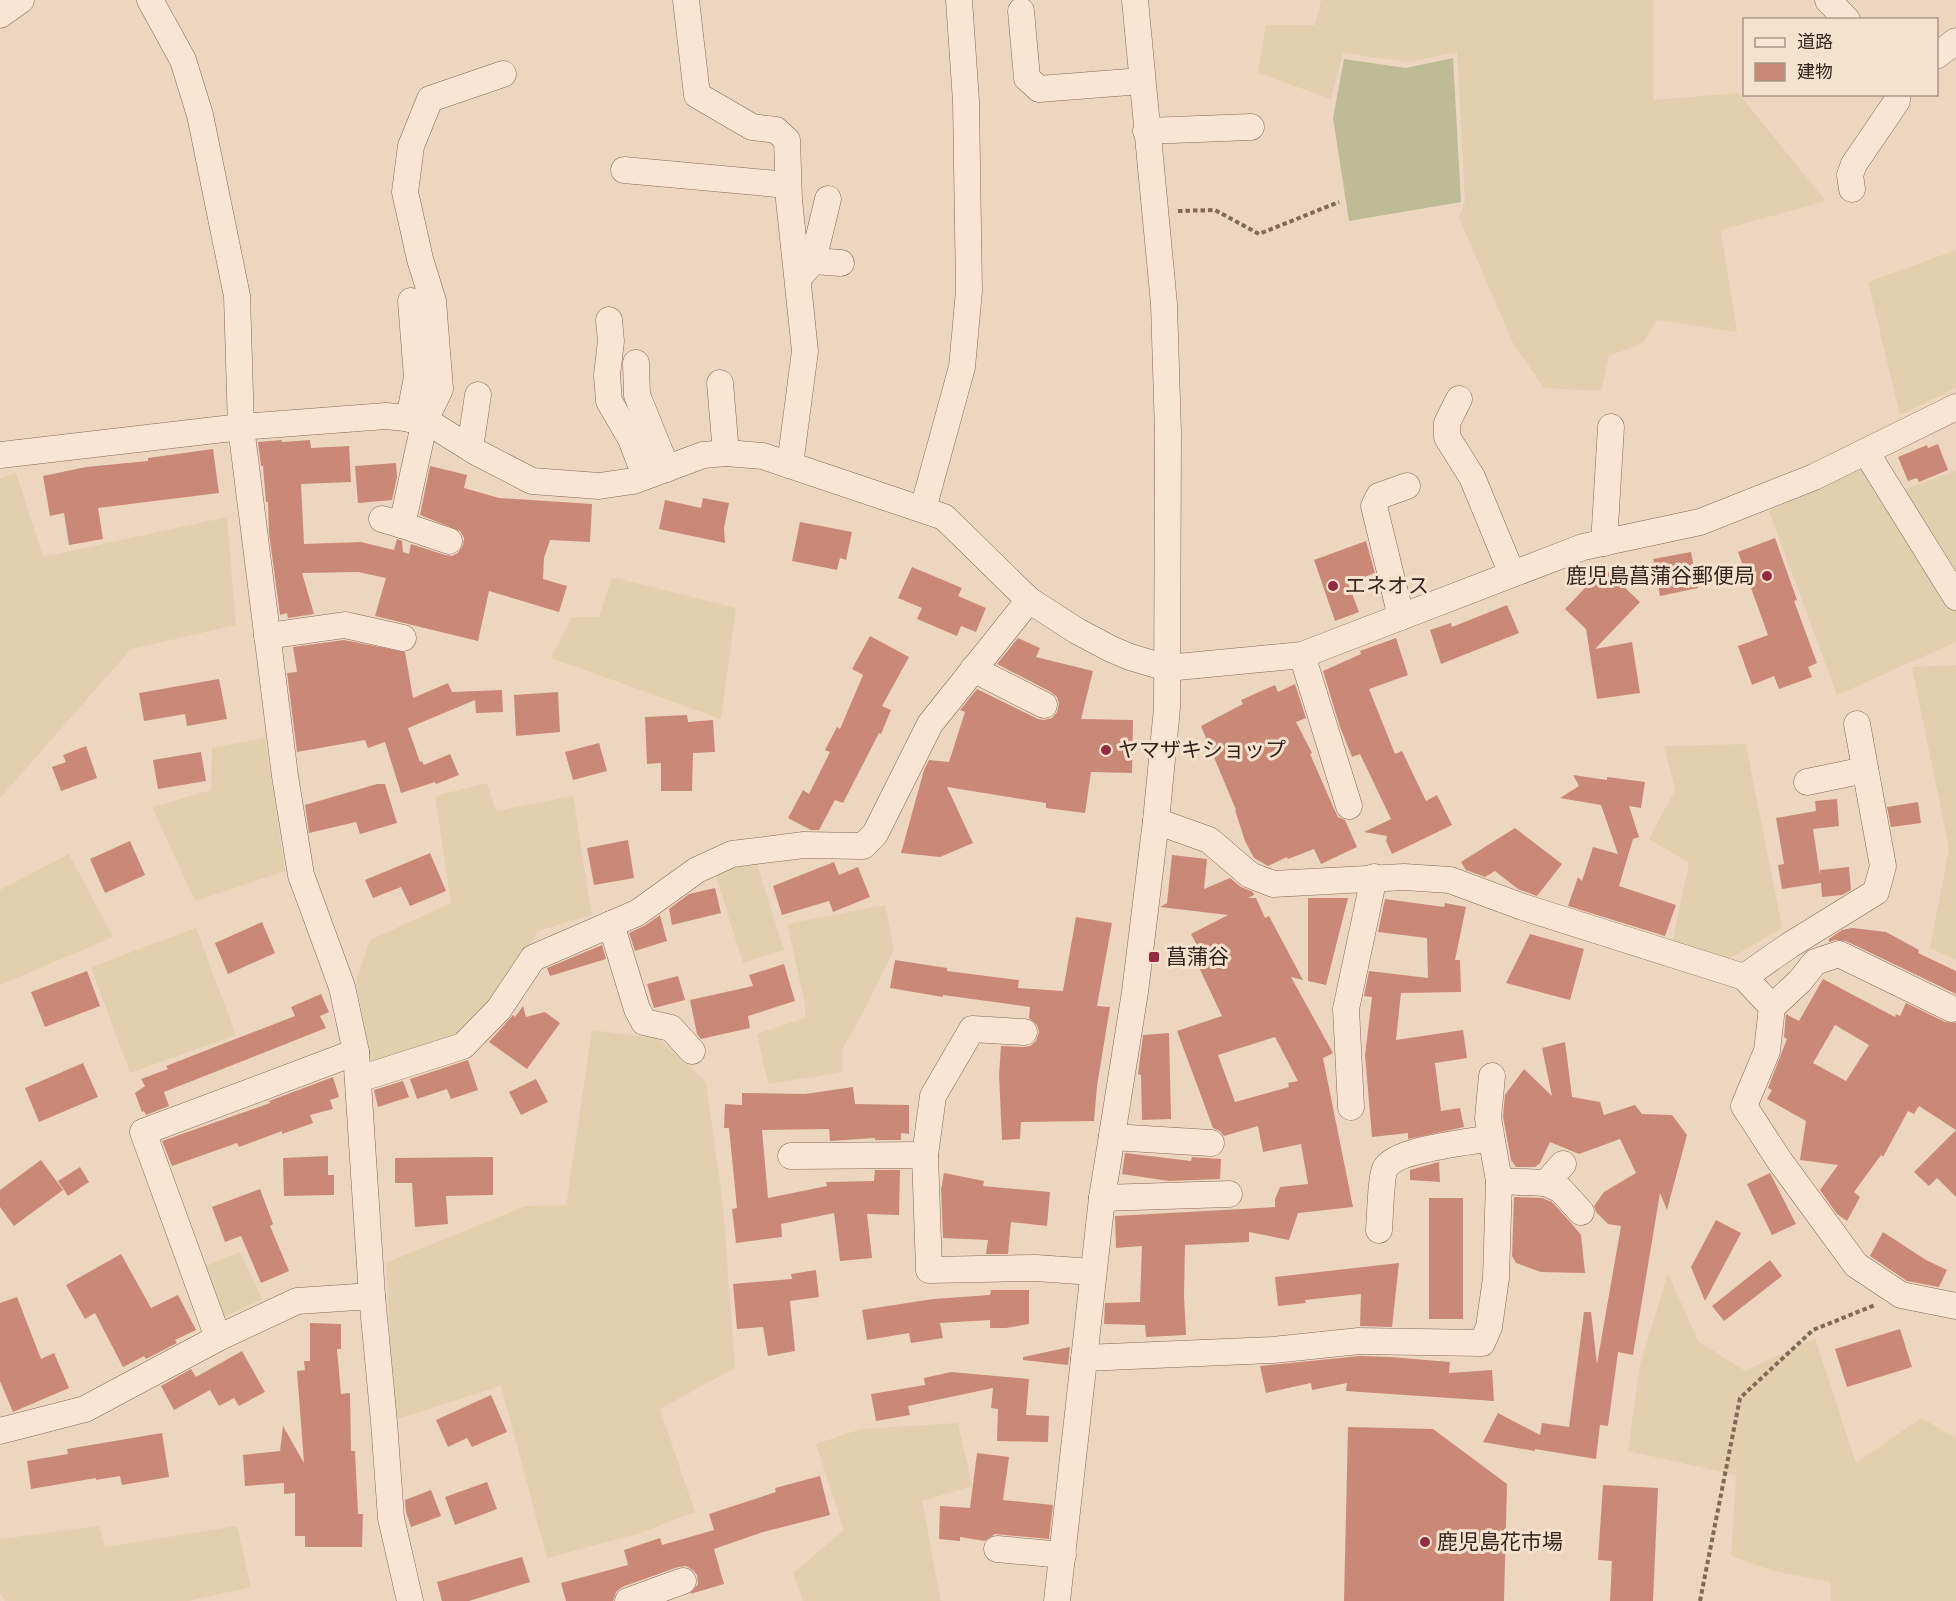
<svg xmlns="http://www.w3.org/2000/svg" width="1956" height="1601" font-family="'Source Serif 4','Noto Sans JP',serif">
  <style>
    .farmland { fill: #e2cfae }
    .cemetery { fill: #bfbb94 }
    .building { fill: #ca8976; fill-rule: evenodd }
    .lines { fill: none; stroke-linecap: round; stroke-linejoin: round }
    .minor-casing { stroke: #856758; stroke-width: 27 }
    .path { stroke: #856758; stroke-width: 4; stroke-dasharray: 4.5 3; stroke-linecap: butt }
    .minor { stroke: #f8e5d3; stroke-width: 26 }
    .poi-dot { fill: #932a40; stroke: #f4e2cf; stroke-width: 2 }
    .labels { text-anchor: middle; stroke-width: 6; stroke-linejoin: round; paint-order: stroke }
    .poi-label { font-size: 21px; fill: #35241d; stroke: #f4e2cf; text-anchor: start }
  </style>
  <rect width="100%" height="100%" fill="#edd6c0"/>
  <g class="farmland">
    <path d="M1321 0H1653V100L1738 93 1826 201 1721 230 1737 332 1657 320 1643 343 1609 356 1601 391 1544 388 1513 343 1459 218 1465 201 1457 52 1408 62 1343 53 1331 99 1258 73 1266 25H1315Z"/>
    <path d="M1956 250V388L1900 415 1868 282Z"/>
    <path d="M1865 468 1956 609V642L1837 695 1769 511Z"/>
    <path d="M1956 471V588L1899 491Z"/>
    <path d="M16 473 43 557 227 517 236 625 131 649 0 798V478Z"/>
    <path d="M612 577 736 608 721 719 551 658 572 617H599Z"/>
    <path d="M1956 665V960L1930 948 1949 849 1912 667Z"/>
    <path d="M265 738 285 871 195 901 152 807 211 790 212 748Z"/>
    <path d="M1746 744 1782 928 1706 972 1669 957 1689 863 1649 839 1675 790 1664 746Z"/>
    <path d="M487 783 496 811 573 796 592 915 538 931 490 1002 455 1036 371 1062 356 982 370 940 451 903 435 796Z"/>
    <path d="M69 854 113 937 0 985V890Z"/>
    <path d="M755 858 784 950 743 963 714 870Z"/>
    <path d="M885 905 894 950 862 1015 843 1048 842 1072 768 1084 757 1034 805 1018V1003L787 924Z"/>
    <path d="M196 928 236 1035 130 1073 91 967Z"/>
    <path d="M592 1030 659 1039 706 1082 723 1205 735 1368 660 1409 695 1512 637 1534 547 1558 501 1386 394 1420 386 1263 525 1206 566 1205Z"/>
    <path d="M240 1252 262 1299 221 1319 203 1267Z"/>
    <path d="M1668 1273 1698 1341 1745 1371 1815 1338 1856 1463 1921 1418 1956 1438V1601H1831L1830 1582 1773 1571 1731 1556 1736 1475 1628 1451 1640 1365Z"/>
    <path d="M958 1423 972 1486 922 1501 941 1601H803L793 1573 844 1530 816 1444 861 1429Z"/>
    <path d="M99 1526 105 1547 237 1526 251 1587 189 1601H5L0 1592V1539Z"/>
  </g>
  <path class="cemetery" d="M1453 58 1461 202 1349 221 1333 118 1344 59 1406 68Z"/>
  <g class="building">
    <path d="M282 440V442L310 440 311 448 349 446 351 482 301 484 304 544 361 542 394 550 397 539 402 541 403 552 409 554 411 544 445 555 452 556 458 553 463 545 464 538 460 531 420 515 430 466 467 475 464 488 499 498 592 504 590 542 550 540 544 558 543 579 567 586 559 612 489 591 478 641 375 616 386 578 358 572 302 573 314 614 288 618 287 613 280 615 269 533 268 502H266L263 466H261L258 442Z"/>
    <path d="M1938 444 1948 470 1919 482 1917 478 1908 481 1898 457 1927 445 1928 448Z"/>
    <path d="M213 449 219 493 98 508 103 539 69 545 64 513 50 516 43 476 86 467 148 461V458Z"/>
    <path d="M396 463 397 477 392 500 358 503 355 466Z"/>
    <path d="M703 498 729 503 724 528 725 543 659 529 665 500 701 508Z"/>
    <path d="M800 522 852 532 846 560 840 558 837 570 792 561Z"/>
    <path d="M1775 538 1797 600 1794 601 1817 663 1808 667 1812 677 1779 689 1774 676 1752 685 1738 646 1768 635 1738 552Z"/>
    <path d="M1366 541 1375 573 1348 583 1359 612 1335 621 1314 560Z"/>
    <path d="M1691 552 1698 588 1660 596 1653 559Z"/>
    <path d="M912 567 962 588 958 596 986 608 976 632 961 626 957 636 917 619 922 608 898 598Z"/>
    <path d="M1604 568 1640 602 1595 649 1632 642 1640 693 1597 699 1586 629 1565 609Z"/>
    <path d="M1507 605 1519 633 1441 664 1430 630 1451 623 1452 627Z"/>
    <path d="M870 636 909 657 882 706 891 710 881 734 879 733 843 803 835 800 819 830H811L788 818 803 790 809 794 830 752 825 750 837 727 840 729 863 675 852 669Z"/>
    <path d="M1018 638 1040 648 1036 657 1093 671 1081 719 1133 720 1132 773 1091 772 1085 813 1046 808V803L947 787 973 843 940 857 901 853 924 770 929 760 949 762 965 712 960 710 977 689 1038 719 1044 720 1052 718 1057 712 1059 704 1057 697 1051 692 997 664Z"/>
    <path d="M1396 638 1408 675 1369 689 1395 754 1402 751 1426 801 1437 795 1452 825 1392 854 1386 841 1387 836 1364 832 1391 819 1360 754 1352 757 1340 727 1323 671 1361 654 1360 651Z"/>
    <path d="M344 640 405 652 413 698 448 683 452 692 502 690 503 712 476 713 475 700 408 728 420 762 422 761 424 765 450 754 459 775 436 784 435 782 401 793 385 742 368 748 365 740 297 752 287 673 297 672 293 647Z"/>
    <path d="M219 679 227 719 187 726 185 714 144 721 139 693Z"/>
    <path d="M1295 684 1306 718 1296 722 1312 753 1310 754 1335 811 1338 817 1345 820 1357 847 1321 864 1314 849 1288 859 1287 857 1268 866 1254 858 1245 841 1235 810H1236L1201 726 1243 704 1241 700 1275 685 1278 692Z"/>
    <path d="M558 692 560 732 516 736 514 695Z"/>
    <path d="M687 715 688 722 713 720 715 752 693 753 692 791H661V763L647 764 645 717Z"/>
    <path d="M599 743 607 771 573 780 565 752Z"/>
    <path d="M86 746 97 778 61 791 52 767 66 762 63 755Z"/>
    <path d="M201 752 206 781 158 789 153 760Z"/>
    <path d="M1573 775 1607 780V777L1645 782 1641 808 1629 806 1639 837 1633 839 1619 886 1676 905 1665 936 1568 906 1578 877 1582 881 1593 847 1618 854 1601 805 1560 798 1579 786Z"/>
    <path d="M377 784H385L397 823 360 834 356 822 309 833 305 805Z"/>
    <path d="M1837 799 1839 826 1813 829 1820 875V870L1849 867 1851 890 1842 895 1822 897 1821 883 1782 889 1778 865 1784 864 1776 818 1816 811 1815 801Z"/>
    <path d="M1918 802 1921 823 1891 827 1887 807Z"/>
    <path d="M1515 828 1562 864 1537 896 1518 889 1495 871 1485 877 1466 870 1461 862Z"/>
    <path d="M628 840 634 878 594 885 587 848Z"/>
    <path d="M130 841 145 875 105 893 90 859Z"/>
    <path d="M430 853 446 891 410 906 401 887 373 898 365 880Z"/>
    <path d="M1172 855 1207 859 1204 889 1230 878 1241 887 1253 892 1254 895 1248 898H1256L1265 918 1269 916 1303 980 1291 977 1333 1053 1323 1058 1353 1207 1298 1213 1289 1240 1249 1232V1242L1185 1245 1184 1296 1186 1335 1146 1337 1145 1325 1104 1324 1105 1303 1140 1302 1142 1246 1116 1248 1115 1216 1275 1207V1199L1280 1187 1308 1184 1301 1144 1263 1152 1258 1126 1224 1136 1220 1131 1213 1128 1177 1031 1222 1016 1194 957 1201 953 1191 934 1228 915 1160 907 1167 903ZM1275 1037 1298 1081 1288 1083 1289 1087 1235 1102 1218 1055Z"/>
    <path d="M834 862 839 875 858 867 870 897 833 912 829 901 782 915 773 886Z"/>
    <path d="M715 888 721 913 672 925 669 909 689 894Z"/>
    <path d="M1308 898H1348L1326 985 1308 981Z"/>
    <path d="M1385 899 1444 907 1445 903 1466 907 1455 960H1460L1461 992 1401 993 1396 1040 1463 1030 1467 1058 1435 1063 1441 1111 1460 1108 1464 1127 1408 1139V1133L1372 1137 1365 1055 1372 997 1364 996 1369 971 1428 978 1427 938 1378 932Z"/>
    <path d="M660 915 667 941 635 951 629 933 646 925Z"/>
    <path d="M1076 917 1112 923 1097 1006 1110 1007 1097 1086 1094 1121 1021 1122 1020 1139 1002 1140 999 1075 1001 1046 1024 1047 1030 1046 1036 1041 1039 1032 1037 1025 1029 1018 1030 1007 943 995V997L890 988 895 960 947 968V971L1019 980 1018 988 1063 991Z"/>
    <path d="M262 922 275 953 228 974 215 943Z"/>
    <path d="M1852 928 1886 932 1919 950 1918 953 1956 971V994L1846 941 1835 940 1829 942V939L1842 930Z"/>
    <path d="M1530 934 1584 949 1570 1000 1506 983Z"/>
    <path d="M602 945 606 959 550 976 547 968Z"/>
    <path d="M784 964 795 1001 748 1016 750 1028 701 1039 697 1034 690 1000 753 986 749 975Z"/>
    <path d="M87 971 100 1006 45 1027 31 992Z"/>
    <path d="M678 976 685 1000 654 1008 647 984Z"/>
    <path d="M1823 979 1895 1017 1896 1014 1900 1016 1906 1003 1945 1022 1956 1023V1197L1937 1178 1929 1186 1914 1172 1956 1130 1919 1106 1914 1114 1908 1111 1883 1157 1881 1155 1854 1192 1860 1197 1847 1221 1837 1214 1820 1190 1838 1165 1800 1160 1806 1121 1767 1099 1772 1090 1768 1088 1787 1039 1784 1037 1786 1014 1799 1021ZM1835 1025 1869 1045 1846 1081 1813 1063Z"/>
    <path d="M321 994 329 1012 320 1016 326 1028 164 1092 169 1106 146 1115 144 1111 142 1112 135 1093 145 1086 141 1079 168 1069 166 1066 295 1016 291 1007Z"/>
    <path d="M523 1006 526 1017 545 1012 560 1023 527 1069 489 1042 513 1015 515 1017Z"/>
    <path d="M1169 1033 1171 1119 1142 1120 1141 1075 1138 1074 1143 1035Z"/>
    <path d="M1565 1042 1572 1097 1600 1102 1604 1115 1635 1105 1642 1114 1672 1115 1687 1135 1667 1210 1660 1193 1633 1355 1618 1352 1608 1426 1600 1425 1596 1459 1535 1449V1451L1483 1442 1498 1413 1540 1435 1542 1423 1569 1427 1584 1312H1591L1597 1364 1621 1226 1608 1224 1596 1212 1594 1206 1604 1192 1636 1173 1620 1139 1579 1154 1550 1142 1540 1163 1535 1167H1516L1511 1160 1503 1117 1505 1095 1524 1069 1552 1096 1542 1048Z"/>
    <path d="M468 1060 478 1090 451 1099 447 1089 417 1099 410 1079Z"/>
    <path d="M83 1063 98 1097 39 1122 25 1088Z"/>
    <path d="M333 1077 339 1097 330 1100 333 1109 310 1115 313 1123 282 1134V1131L239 1147 237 1143 172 1166 162 1141 270 1103 269 1101Z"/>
    <path d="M536 1079 548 1102 521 1115 509 1092Z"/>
    <path d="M403 1081 409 1097 378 1107 374 1090Z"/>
    <path d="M853 1087 855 1104 909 1105V1134L901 1133V1140H875V1138L830 1141 829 1129 762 1130 768 1198 827 1186 826 1182 874 1181 875 1170H900L899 1215 867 1214 872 1258 840 1261 834 1213 781 1224 782 1237 736 1243 732 1209 737 1208 729 1128H724L725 1104 742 1105V1093L805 1094Z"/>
    <path d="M1125 1153 1191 1161 1192 1157 1221 1159 1220 1179 1169 1181 1122 1174Z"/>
    <path d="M328 1156V1175H334V1195L284 1196 283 1158Z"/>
    <path d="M493 1157V1195L446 1196 448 1224 415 1227 412 1183H395V1158Z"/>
    <path d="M41 1160 63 1190 14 1226 0 1207V1190Z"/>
    <path d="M1439 1162 1440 1182 1410 1180V1170Z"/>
    <path d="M80 1167 89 1182 68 1196 58 1181Z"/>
    <path d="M944 1173 984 1181 983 1186 1050 1192 1047 1226 1011 1222 1008 1254H986L988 1240 943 1238 941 1189Z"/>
    <path d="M1770 1173 1796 1224 1772 1235 1747 1184Z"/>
    <path d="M260 1189 273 1224 270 1226 289 1271 261 1283 241 1236 225 1242 212 1207Z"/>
    <path d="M1514 1197 1542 1198 1552 1202 1572 1224 1581 1235 1585 1273 1541 1272 1516 1263 1512 1256Z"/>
    <rect x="1429" y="1198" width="34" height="121"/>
    <path d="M1716 1220 1741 1233 1705 1301 1691 1267Z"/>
    <path d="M1883 1232 1926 1260 1947 1270 1939 1287 1907 1281 1870 1256Z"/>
    <path d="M121 1254 151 1308 178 1295 196 1330 175 1340 177 1343 146 1359 144 1356 123 1367 95 1313 85 1319 66 1285Z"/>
    <path d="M1770 1260 1782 1276 1724 1321 1712 1306Z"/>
    <path d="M1399 1263 1392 1327 1360 1326 1361 1294 1305 1300 1306 1303 1278 1306 1275 1277Z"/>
    <path d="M816 1270 819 1297 790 1301 795 1351 768 1356 763 1327 737 1329 733 1284 792 1279 791 1274Z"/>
    <path d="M991 1290H1029V1324L1006 1328H990V1320L940 1323 943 1338 911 1343 909 1333 867 1340 862 1310 933 1299 990 1295Z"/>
    <path d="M17 1297 41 1359 54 1353 69 1388 13 1412 0 1381V1303Z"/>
    <path d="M310 1323 341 1324V1349H337L341 1394 350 1393 351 1451H355L358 1514H363L362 1547H305V1536H295V1493L284 1494V1483L245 1486 243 1455 280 1451 283 1426 304 1463 297 1371 305 1370 304 1361H310Z"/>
    <path d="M1900 1329 1912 1367 1847 1387 1835 1349Z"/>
    <path d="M1070 1347 1068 1365 1023 1360V1357Z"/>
    <path d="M242 1351 265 1392 239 1406 234 1398 219 1406 210 1390 174 1410 161 1386 191 1369 196 1377Z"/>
    <path d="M1360 1356 1391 1357 1450 1362 1449 1373 1492 1370 1494 1401 1346 1391 1347 1383 1312 1390 1311 1383 1266 1393 1260 1366Z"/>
    <path d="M951 1372 1029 1379 1026 1415 1049 1416 1048 1442 997 1441 998 1409 991 1408 993 1388 908 1406 910 1415 876 1421 871 1394 925 1385 924 1378Z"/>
    <path d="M491 1395 507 1432 472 1447 467 1438 448 1447 436 1420Z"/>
    <path d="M1348 1427 1433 1429 1507 1484 1504 1601H1344Z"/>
    <path d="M162 1433 169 1477 122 1485 120 1476 96 1480V1478L31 1489 27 1461 68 1454 67 1449Z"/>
    <path d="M977 1453 1009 1457 1003 1500 1053 1505 1049 1539 995 1534 985 1541 960 1537V1541L939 1539 940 1506 970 1508Z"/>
    <path d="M820 1476 830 1515 763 1532 714 1549 724 1584 690 1594 698 1584 697 1575 693 1570 686 1566 678 1567 622 1587 616 1592 613 1601H566L561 1583 628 1565 624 1550 660 1538 662 1545 714 1530 709 1514 776 1492 775 1488Z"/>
    <path d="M487 1482 497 1509 455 1525 445 1497Z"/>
    <path d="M1603 1485 1658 1488 1653 1601H1610L1612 1561 1598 1560Z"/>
    <path d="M431 1490 441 1516 411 1527 406 1512 405 1500Z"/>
    <path d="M522 1557 530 1582 469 1601H442L437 1582Z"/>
  </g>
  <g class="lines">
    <defs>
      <g id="minor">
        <path d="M150 0 183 60 200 115 237 296 241 427 285 776 301 875 342 987 356 1052 372 1296 384 1422 391 1518 410 1601"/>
        <path d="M686 0 697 95 752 127 776 130 787 140 789 200 805 351 790 465"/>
        <path d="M1828 0 1847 20"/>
        <path d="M1021 11 1027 78 1039 89 1142 81"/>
        <path d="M0 15 21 0"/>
        <path d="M1936 56 1956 41"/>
        <path d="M1146 131 1251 127"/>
        <path d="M624 170 788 185"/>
        <path d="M1852 189 1850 175 1854 164 1897 101V94"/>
        <path d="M813 261 828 199"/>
        <path d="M802 274 813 261 841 263"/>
        <path d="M609 320 611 341 607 375 609 401 631 439 645 476"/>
        <path d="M636 363 637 395 667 469"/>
        <path d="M720 383 726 453"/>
        <path d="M1459 399 1447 423V437L1472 477 1512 574"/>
        <path d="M409 419 417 377 411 301"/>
        <path d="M470 448 478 395"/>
        <path d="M1866 452 1956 597"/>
        <path d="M0 455 241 427 386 416 425 420 476 452 532 481 599 486 633 481 703 455 726 453 763 456 944 517 1029 600 1077 631 1111 649 1130 657 1167 668 1302 655 1583 547 1700 522 1814 477 1956 407"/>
        <path d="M923 509 962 367 969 291 966 101 959 0"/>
        <path d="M382 519 402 525"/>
        <path d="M449 541 402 525 425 420 440 389 433 301 420 259 405 192 411 146 430 99 503 74"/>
        <path d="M1604 543 1611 427"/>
        <path d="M1401 617 1374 506 1379 496 1407 486"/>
        <path d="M267 636 345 625 403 638"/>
        <path d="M1302 655 1349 806"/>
        <path d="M973 669 1044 705"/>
        <path d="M1807 782 1865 770"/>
        <path d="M1156 821 1209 840 1250 875 1273 884 1404 877 1450 880 1523 907 1744 977 1772 1007 1767 1051 1744 1106 1779 1160 1856 1265 1901 1295 1956 1306"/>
        <path d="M611 924 637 1009 644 1022 671 1028 692 1051"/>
        <path d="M1744 977 1790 945 1876 892 1883 866 1857 724"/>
        <path d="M1772 1007 1800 981 1815 962 1839 954 1952 1009"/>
        <path d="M359 1079 463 1046 499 1009 533 958 637 913 697 870 732 854 804 845 863 846 875 834 930 724 1029 600"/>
        <path d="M1351 1107 1346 1009 1374 877"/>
        <path d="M1112 1137 1211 1143"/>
        <path d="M925 1155 933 1096 972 1029 1024 1032"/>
        <path d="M791 1156 925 1155 929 1270 1036 1268 1093 1272"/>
        <path d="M1499 1181 1546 1183 1563 1164"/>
        <path d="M1546 1183 1561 1190 1581 1212"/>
        <path d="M1102 1198 1229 1194"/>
        <path d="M1379 1230C1380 1217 1381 1177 1385 1169 1394 1149 1470 1142 1491 1138"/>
        <path d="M218 1338 143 1132 356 1052"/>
        <path d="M1084 1358 1273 1350 1359 1341 1482 1343 1489 1327 1496 1278 1499 1181 1488 1118 1492 1076"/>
        <path d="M0 1431 85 1409 218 1338 297 1301 372 1296"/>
        <path d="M997 1549 1063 1555"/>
        <path d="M628 1601 683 1581"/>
        <path d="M1057 1601 1102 1198 1135 992 1156 821 1167 708 1168 433 1164 304 1135 0"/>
      </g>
    </defs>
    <use href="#minor" class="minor-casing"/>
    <g class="path">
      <path d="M1178 211 1215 210 1259 234 1339 202"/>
      <path d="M1700 1601 1740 1398 1813 1330 1875 1305"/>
    </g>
    <use href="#minor" class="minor"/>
  </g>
  <g class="poi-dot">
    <circle cx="1767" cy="576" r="6"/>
    <circle cx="1333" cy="586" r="6"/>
    <circle cx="1106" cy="750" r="6"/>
    <rect x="1148" y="951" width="12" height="12" rx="3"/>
    <circle cx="1425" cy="1542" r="6"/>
  </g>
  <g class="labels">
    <g class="poi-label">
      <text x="1755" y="583" text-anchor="end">鹿児島菖蒲谷郵便局</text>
      <text x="1345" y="593">エネオス</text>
      <text x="1118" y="757">ヤマザキショップ</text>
      <text x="1166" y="964">菖蒲谷</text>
      <text x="1437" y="1549">鹿児島花市場</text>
    </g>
  </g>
  <rect x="1743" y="18" width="195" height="78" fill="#f4e2cf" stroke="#a89688" stroke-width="1.5"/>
  <rect x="1755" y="38" width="30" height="9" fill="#f8e5d3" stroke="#a89688" stroke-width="1.5"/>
  <text x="1797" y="48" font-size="18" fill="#35241d">道路</text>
  <rect x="1755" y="63" width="30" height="18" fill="#ca8976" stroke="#a89688" stroke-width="1.5"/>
  <text x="1797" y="78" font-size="18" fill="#35241d">建物</text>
</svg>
